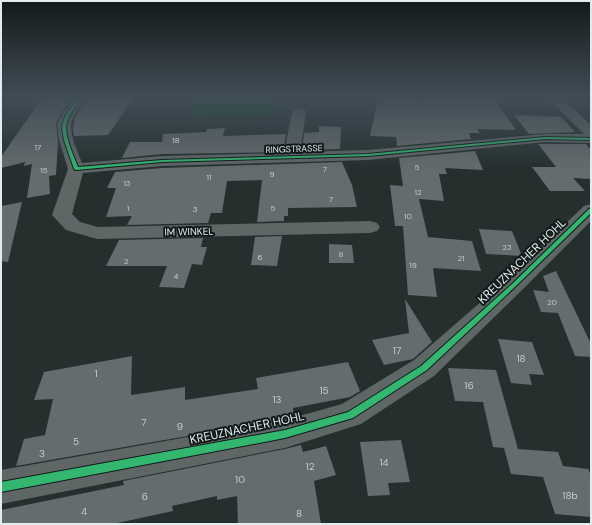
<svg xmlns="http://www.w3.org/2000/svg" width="592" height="525" font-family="'DM Sans',sans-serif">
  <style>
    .green { fill: #11451d }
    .building { fill: #646c6d }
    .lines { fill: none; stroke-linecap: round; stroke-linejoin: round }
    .minor { fill: #5f6666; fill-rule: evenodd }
    .cycleway-casing { stroke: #111919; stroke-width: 2 }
    .cycleway { fill: #33b770; fill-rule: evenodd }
    .labels { text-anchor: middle; stroke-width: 4; stroke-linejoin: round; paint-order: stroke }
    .number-label { font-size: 8px; fill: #c2cdcc }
    .far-street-label { font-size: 9px; fill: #e1edec; stroke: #111919 }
    .street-label { font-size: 10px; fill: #e1edec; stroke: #111919 }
    .near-number-label { font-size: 10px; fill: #c2cdcc }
    .near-street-label { font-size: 12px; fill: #e1edec; stroke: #111919 }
  </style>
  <rect width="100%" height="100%" fill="#252f2e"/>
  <path class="green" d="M196 98H266L275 102V114L189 115Z"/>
  <g class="building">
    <path d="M45 98H73L61 113 56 123 58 141 56 175 49 176 50 194 27 198 32 164 24 166 25 162 1 168V157L38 104Z"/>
    <path d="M88 98H119L118 99H133L108 135 74 136 73 128 75 117Z"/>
    <path d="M384 98 424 100 423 98 494 99 516 130 477 129 480 133H469L471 139 397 146 396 137 370 136 377 103 382 104Z"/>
    <path d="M514 115 561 117 575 132 529 134Z"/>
    <path d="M319 126 341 127 340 149 302 150 304 133 319 132Z"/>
    <path d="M225 128 223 136 286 134 283 152 162 154 122 158 130 142H162L163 134 206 132 207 129Z"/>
    <path d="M538 144H586L591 150V179L573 178 585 191H550L532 167H556Z"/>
    <path d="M475 151 483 170 445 168 447 174H439L444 201 419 199 428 237 472 241 481 271 433 268 437 297 408 295 403 226H395L390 185 403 186 399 158Z"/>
    <path d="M342 162 352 185 357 207 288 208V216H284V221L257 222 262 180 227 181 222 213H211L208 223 127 225 132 216 106 217 116 188H107L115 172 162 168Z"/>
    <path d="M22 202 8 262 1 261V206Z"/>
    <path d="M479 229 512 231 522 256 486 254Z"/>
    <path d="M282 236 277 266 251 265 255 237Z"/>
    <path d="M203 238 201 247H207L202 265 192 264 184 288 159 287 167 266H106L119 240Z"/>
    <path d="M329 244 352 245 354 263H329Z"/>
    <path d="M556 271 591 344V357L575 356 558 313 541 312 533 290 549 292 543 276Z"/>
    <path d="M405 299 432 342 413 359 384 365 372 340 409 333Z"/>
    <path d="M498 339 532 342 544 375 529 374 532 385 511 383Z"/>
    <path d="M132 356 131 395 185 387V400L258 389 256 378 348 362 360 391 350 397 293 408 294 416 285 419 16 466 24 439 45 435 53 399 34 400 44 372Z"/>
    <path d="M448 368 496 370 518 449 558 452 563 466 588 469 591 475V517L555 514 543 477 511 474 504 448 493 447 483 402 455 401Z"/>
    <path d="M401 440 410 482 388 483 390 495 368 496 360 442Z"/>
    <path d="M301 445 303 452 326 446 336 475 314 481 321 524H238L237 496 217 500V496L172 506 173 511 113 524H1V510L124 485 123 481 285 449Z"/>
  </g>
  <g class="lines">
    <g class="minor">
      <path d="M75 98H87C83 104 78 109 74 116 66 131 77 149 82 163L162 156 284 153 292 112 294 109H304L306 112 300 152 368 150 545 134H584L548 98H561L591 125V143L545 142 368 160 162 166 83 173 72 214 80 222 98 227 370 221 377 223 380 227 377 231 370 233 97 239 66 230 52 215 68 169 59 140 57 124 62 114Z"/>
      <path d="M591 204V221L522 290 434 376 361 424 285 448 1 504V470L285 420 342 404 414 360 506 280 584 206Z"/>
    </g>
    <defs>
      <g id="cycleway">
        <path d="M79 98H83C77 105 70 112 67 122 63 134 74 156 78 167L162 160 368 154 545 137 591 138V140L545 139 368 156 162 162 76 170 74 169 64 140 62 128C63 116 72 106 79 98Z"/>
        <path d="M591 208V213L516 286 427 370 353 418 285 438 1 492V482L285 430 348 412 421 366 512 284 589 209Z"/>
      </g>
    </defs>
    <use href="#cycleway" class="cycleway-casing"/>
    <use href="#cycleway" class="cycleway"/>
  </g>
  <linearGradient id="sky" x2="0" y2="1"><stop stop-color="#141a19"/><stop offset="0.57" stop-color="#404d57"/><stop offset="1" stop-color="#404d57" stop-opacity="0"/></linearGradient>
  <rect width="592" height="171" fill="url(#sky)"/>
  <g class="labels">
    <g class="number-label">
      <text x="176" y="143">18</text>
      <text x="38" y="150">17</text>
      <text x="417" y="170">5</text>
      <text x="325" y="172">7</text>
      <text x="44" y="173">15</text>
      <text x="272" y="177">9</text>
      <text x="209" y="180">11</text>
      <text x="127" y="186">13</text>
      <text x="418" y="195">12</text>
      <text x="331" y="202">7</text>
      <text x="128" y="211">1</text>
      <text x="273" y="211">5</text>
      <text x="195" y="212">3</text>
      <text x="408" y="219">10</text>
      <text x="507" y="250">23</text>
      <text x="341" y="257">8</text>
      <text x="260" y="260">6</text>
      <text x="461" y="261">21</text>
      <text x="126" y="264">2</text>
      <text x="413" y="268">19</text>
      <text x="176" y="279">4</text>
      <text x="552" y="305">20</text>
    </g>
    <g class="far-street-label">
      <text transform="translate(294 149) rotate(-2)" y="3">RINGSTRASSE</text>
    </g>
    <g class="street-label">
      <text transform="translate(189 231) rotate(-1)" y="4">IM WINKEL</text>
    </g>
    <g class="near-number-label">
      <text x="397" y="354">17</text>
      <text x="521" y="362">18</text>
      <text x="96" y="377">1</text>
      <text x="469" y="389">16</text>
      <text x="324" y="394">15</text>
      <text x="277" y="403">13</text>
      <text x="144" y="426">7</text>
      <text x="180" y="430">9</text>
      <text x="76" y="445">5</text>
      <text x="42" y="457">3</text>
      <text x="384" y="466">14</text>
      <text x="310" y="470">12</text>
      <text x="240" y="483">10</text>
      <text x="570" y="499">18b</text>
      <text x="145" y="500">6</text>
      <text x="84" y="515">4</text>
      <text x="299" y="517">8</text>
    </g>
    <g class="near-street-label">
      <text transform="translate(522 261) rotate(-44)" y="4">KREUZNACHER HOHL</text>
      <text transform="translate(247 428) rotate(-12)" y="4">KREUZNACHER HOHL</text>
    </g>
  </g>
  <rect width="592" height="525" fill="none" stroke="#e1edec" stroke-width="4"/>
</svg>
